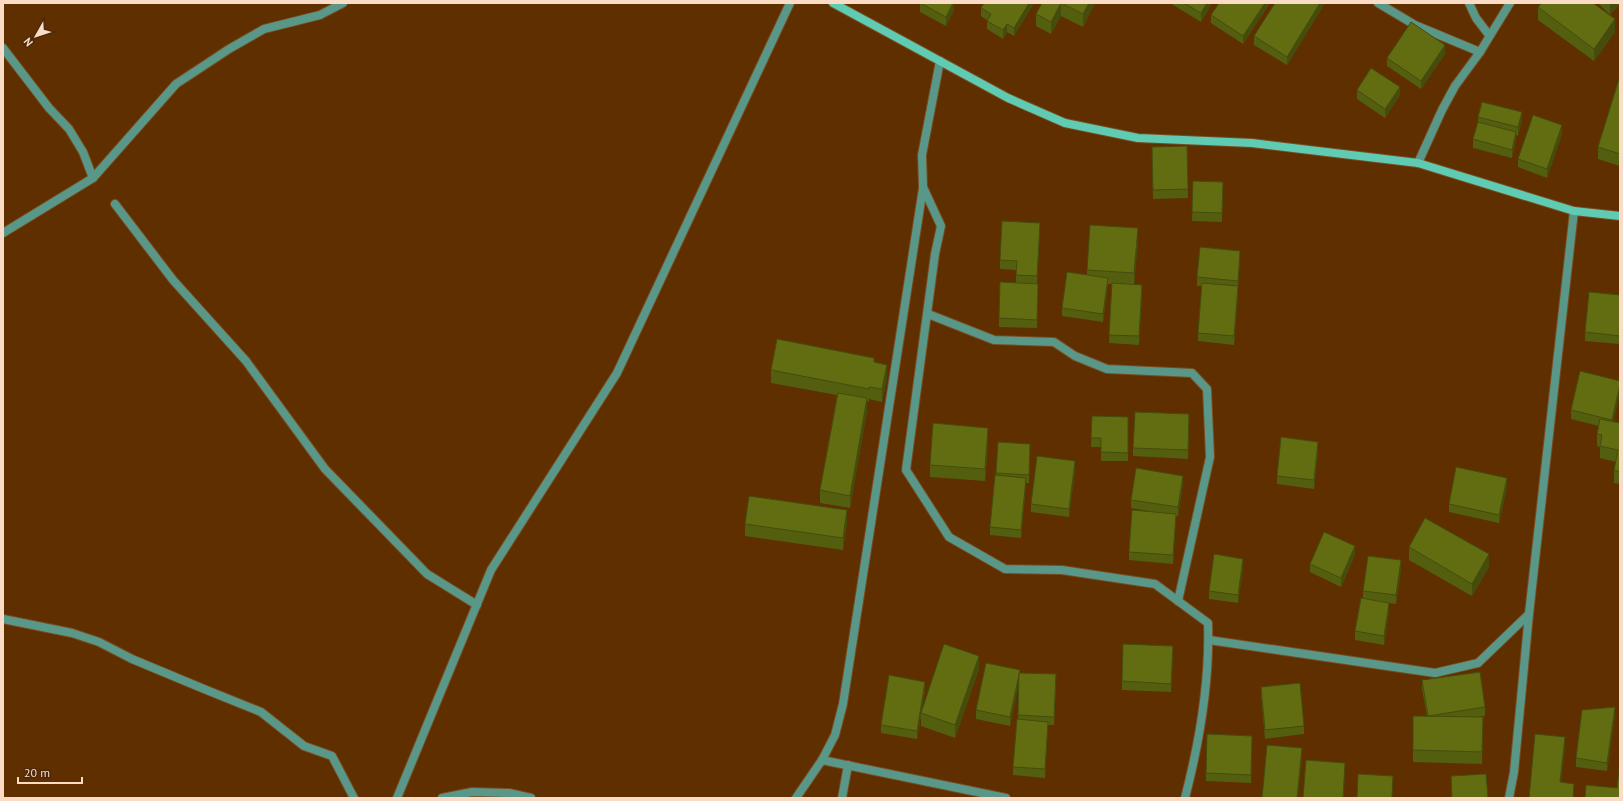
<svg xmlns="http://www.w3.org/2000/svg" width="1623" height="801" font-family="'PT Sans',sans-serif">
  <style>
    .lines { fill: none; stroke-linecap: round; stroke-linejoin: round }
    .street-casing { stroke: #784b20; stroke-width: 10 }
    .secondary-casing { stroke: #784b20; stroke-width: 10 }
    .street { stroke: #599888; stroke-width: 8 }
    .secondary { stroke: #5fcbb2; stroke-width: 8 }
    .wall { fill: #545e0f }
    .shaded-wall { fill: #454c0c }
    .building { fill: #626d11; stroke: #454c0c }
  </style>
  <rect width="100%" height="100%" fill="#5f2f00"/>
  <g class="lines">
    <defs>
      <g id="street">
        <path d="M1378 3 1415 25 1480 52"/>
        <path d="M1469 3 1476 18 1489 35"/>
        <path d="M3 48 49 108 69 129 83 152 93 178"/>
        <path d="M940 61 922 155 923 187 941 226 935 254 906 470 949 537 1005 569 1062 570 1155 584 1208 623C1210 683 1200 740 1185 798"/>
        <path d="M1418 163 1442 110 1455 86 1480 52 1510 3"/>
        <path d="M115 204 173 280 246 361 325 469 427 574 477 605"/>
        <path d="M3 233 93 178 176 84 229 49 264 29 320 15 343 3"/>
        <path d="M928 314 994 340 1054 342 1075 356 1107 369 1192 373 1207 389 1210 457 1178 601"/>
        <path d="M3 619 72 633 99 642 132 659 204 689 261 712 304 746 332 756 354 798"/>
        <path d="M1209 640 1435 673 1478 663 1529 614"/>
        <path d="M822 760 1006 798"/>
        <path d="M397 798 491 570 617 373 790 3"/>
        <path d="M442 798 472 792 509 793 531 798"/>
        <path d="M796 798 822 760 835 735 843 704 923 188"/>
        <path d="M842 798 848 765"/>
        <path d="M1509 798 1514 772 1529 614 1574 211"/>
      </g>
      <path id="secondary" d="M833 3 1008 98 1065 123 1138 138 1252 143 1418 163 1574 211 1620 216"/>
    </defs>
    <use href="#street" class="street-casing"/>
    <use href="#secondary" class="secondary-casing"/>
    <use href="#street" class="street"/>
    <use href="#secondary" class="secondary"/>
  </g>
  <g class="wall">
    <path d="M920 3H954V10L946 26 920 12Z"/>
    <path d="M984 3H1034L1014 36 1007 32 1003 39 987 29V20L981 16V8Z"/>
    <path d="M1042 3H1095L1083 27 1061 16 1051 34 1036 26V14Z"/>
    <path d="M1170 3H1212L1201 22Z"/>
    <path d="M1270 3 1243 44 1211 23V15Z"/>
    <path d="M1325 3 1287 65 1254 45V36Z"/>
    <path d="M1598 3H1620L1610 15Z"/>
    <path d="M1538 7 1615 32 1594 61 1538 20Z"/>
    <path d="M1445 54 1421 89 1387 66V58Z"/>
    <path d="M1620 76V166L1598 159V147Z"/>
    <path d="M1357 90 1400 95 1385 118 1357 99Z"/>
    <path d="M1478 117 1522 120 1518 136 1516 135V140L1512 158 1473 148V139L1478 122Z"/>
    <path d="M1562 134 1547 178 1518 167V159Z"/>
    <path d="M1187 146 1188 198 1153 199 1152 155Z"/>
    <path d="M1193 181 1223 182 1222 222 1192 221Z"/>
    <path d="M1040 231 1037 284H1038L1037 328 999 327V318L1016 283V270L1000 269V260Z"/>
    <path d="M1138 241 1134 284 1142 293 1139 345 1109 343 1112 284H1108L1103 322 1062 316V308L1087 275V270Z"/>
    <path d="M1240 259 1238 286V295L1234 345 1198 341V333L1202 286H1197V277Z"/>
    <path d="M1620 295V344L1585 341V332Z"/>
    <path d="M874 362 887 378 882 402 869 399V402L867 401V411L850 508 820 503V490L837 395 771 383V370Z"/>
    <path d="M1620 381V393L1613 422 1620 423V484L1614 483V470L1616 462 1600 458V447L1597 446V434L1599 426 1571 419V410Z"/>
    <path d="M1092 416 1128 417V461H1101V447H1091Z"/>
    <path d="M1189 423 1188 459 1133 456V448Z"/>
    <path d="M988 440 985 481 930 477V465Z"/>
    <path d="M998 442 1030 453 1029 483H1026L1021 538 990 535V527L996 475Z"/>
    <path d="M1318 451 1314 489 1277 484V476Z"/>
    <path d="M1075 470 1069 517 1031 512V504Z"/>
    <path d="M1183 484 1178 516H1176L1173 564 1129 560V552L1152 512 1131 508V500Z"/>
    <path d="M1507 486 1499 523 1449 512V504Z"/>
    <path d="M847 522 843 550 745 536V524Z"/>
    <path d="M1409 547 1489 567 1472 596 1409 560Z"/>
    <path d="M1355 555 1341 587 1310 572V564Z"/>
    <path d="M1243 567 1238 603 1209 599V591Z"/>
    <path d="M1401 569 1396 604 1389 603V611L1384 645 1355 640V631L1363 598V591Z"/>
    <path d="M1173 655 1171 692 1122 690V681Z"/>
    <path d="M979 669 955 738 921 726V715L917 739 881 733V725L925 690 921 711Z"/>
    <path d="M1020 673 1056 683 1054 725H1048L1045 778 1013 775V767L1018 719 1019 681 1010 726 976 719V710Z"/>
    <path d="M1422 680 1485 707V716L1475 717H1483L1482 764 1413 762V716H1427L1422 689Z"/>
    <path d="M1261 687 1304 726V734L1265 739 1261 695Z"/>
    <path d="M1615 715 1607 771 1576 767V758Z"/>
    <path d="M1252 745 1251 783 1206 781V773Z"/>
  </g>
  <g class="shaded-wall">
    <path d="M953 3H954V10L946 26V17Z"/>
    <path d="M1029 3H1034L1014 36V28Z"/>
    <path d="M1061 3V16L1051 34V22Z"/>
    <path d="M1089 3H1095L1083 27V14Z"/>
    <path d="M1207 3H1212L1201 22V13Z"/>
    <path d="M1265 3H1270L1243 44V36Z"/>
    <path d="M1320 3H1325L1287 65V57Z"/>
    <path d="M1610 3H1620V4L1610 15Z"/>
    <path d="M1615 19V32L1594 61V49Z"/>
    <path d="M1007 24V32L1003 39V30Z"/>
    <path d="M1445 45V54L1421 89V81Z"/>
    <path d="M1400 87V95L1385 118V109Z"/>
    <path d="M1522 112V120L1518 136V127Z"/>
    <path d="M1562 125V134L1547 178V169Z"/>
    <path d="M1516 132V140L1512 158V150Z"/>
    <path d="M1040 223V231L1037 284V276Z"/>
    <path d="M1138 228V241L1134 286V273Z"/>
    <path d="M1240 251V259L1238 290V281Z"/>
    <path d="M1108 278V287L1103 322V314Z"/>
    <path d="M1142 285V293L1139 345V336Z"/>
    <path d="M1238 286V295L1234 345V336Z"/>
    <path d="M887 365V378L882 402V389Z"/>
    <path d="M1620 385V393L1612 429V420Z"/>
    <path d="M867 398V411L850 508V496Z"/>
    <path d="M988 428V440L985 481V469Z"/>
    <path d="M1318 442V451L1314 489V480Z"/>
    <path d="M1075 461V470L1069 517V509Z"/>
    <path d="M1183 476V484L1178 516V507Z"/>
    <path d="M1026 478V487L1021 538V530Z"/>
    <path d="M1507 478V486L1499 523V515Z"/>
    <path d="M847 510V522L843 550V538Z"/>
    <path d="M1176 514V522L1173 564V555Z"/>
    <path d="M1355 546V555L1341 587V578Z"/>
    <path d="M1489 554V567L1472 596V584Z"/>
    <path d="M1243 559V567L1238 603V595Z"/>
    <path d="M1401 560V569L1396 604V595Z"/>
    <path d="M1389 603V611L1384 645V636Z"/>
    <path d="M979 656V669L955 738V725Z"/>
    <path d="M1020 670V678L1010 726V717Z"/>
    <path d="M925 682V690L917 739V731Z"/>
    <path d="M1615 707V715L1607 771V763Z"/>
    <path d="M1048 722V730L1045 778V769Z"/>
    <path d="M1565 737V749L1560 795V782Z"/>
    <path d="M1302 748V761L1298 798H1297Z"/>
    <path d="M1345 763 1344 798H1343Z"/>
    <path d="M1574 784V798H1573Z"/>
  </g>
  <g class="building">
    <path d="M920 3H953L946 17Z"/>
    <path d="M984 3H1029L1014 28 1007 24 1003 30 987 21 991 14 981 8Z"/>
    <path d="M1042 3H1089L1083 14 1061 3 1051 22 1036 14Z"/>
    <path d="M1184 3H1207L1201 13Z"/>
    <path d="M1219 3H1265L1243 36 1211 15Z"/>
    <path d="M1275 3H1320L1287 57 1254 36Z"/>
    <path d="M1542 3H1593L1615 19 1594 49 1538 7Z"/>
    <path d="M1411 22 1445 45 1421 81 1387 58Z"/>
    <path d="M1371 68 1400 87 1385 109 1357 90Z"/>
    <path d="M1620 76V154L1598 147Z"/>
    <path d="M1482 102 1522 112 1518 127 1478 117Z"/>
    <path d="M1533 115 1562 125 1547 169 1518 159Z"/>
    <path d="M1478 122 1516 132 1512 150 1473 139Z"/>
    <path d="M1187 146 1188 189 1153 190 1152 147Z"/>
    <path d="M1193 181 1223 182 1222 213 1192 212Z"/>
    <path d="M1002 221 1040 223 1037 276 1016 275 1017 261 1000 260Z"/>
    <path d="M1090 225 1138 228 1134 273 1087 270Z"/>
    <path d="M1200 247 1240 251 1238 281 1197 277Z"/>
    <path d="M1067 272 1108 278 1103 314 1062 308Z"/>
    <path d="M1000 282 1038 284 1037 320 999 318Z"/>
    <path d="M1112 283 1142 285 1139 336 1109 335Z"/>
    <path d="M1202 283 1238 286 1234 336 1198 333Z"/>
    <path d="M1589 292 1620 295V336L1585 332Z"/>
    <path d="M777 339 874 358V362L887 365 882 389 869 387V389L771 370Z"/>
    <path d="M1580 371 1620 381V385L1612 420 1571 410Z"/>
    <path d="M838 393 867 398 850 496 820 490Z"/>
    <path d="M1135 412 1189 414 1188 450 1133 448Z"/>
    <path d="M1092 416 1128 417V453L1101 452V438H1091Z"/>
    <path d="M1600 419 1620 423V472L1614 470 1618 450 1600 446 1602 435 1597 434Z"/>
    <path d="M933 423 988 428 985 469 930 465Z"/>
    <path d="M1281 437 1318 442 1314 480 1277 476Z"/>
    <path d="M998 442 1030 444 1029 475 996 473Z"/>
    <path d="M1037 456 1075 461 1069 509 1031 504Z"/>
    <path d="M1456 467 1507 478 1499 515 1449 504Z"/>
    <path d="M1136 468 1183 476 1178 507 1131 500Z"/>
    <path d="M995 475 1026 478 1021 530 990 527Z"/>
    <path d="M749 496 847 510 843 538 745 524Z"/>
    <path d="M1132 510 1176 514 1173 555 1129 552Z"/>
    <path d="M1425 518 1489 554 1472 584 1409 547Z"/>
    <path d="M1324 532 1355 546 1341 578 1310 564Z"/>
    <path d="M1214 554 1243 559 1238 595 1209 591Z"/>
    <path d="M1368 556 1401 560 1396 595 1363 591Z"/>
    <path d="M1361 598 1389 603 1384 636 1355 631Z"/>
    <path d="M944 644 979 656 955 725 921 713Z"/>
    <path d="M1123 644 1173 646 1171 684 1122 681Z"/>
    <path d="M986 663 1020 670 1010 717 976 710Z"/>
    <path d="M1480 672 1485 707 1428 716 1422 680Z"/>
    <path d="M1019 673 1056 674 1054 717 1018 715Z"/>
    <path d="M889 675 925 682 917 731 881 725Z"/>
    <path d="M1300 683 1304 726 1265 730 1261 687Z"/>
    <path d="M1615 707 1607 763 1576 758 1582 710Z"/>
    <path d="M1413 716 1483 717 1482 752 1413 750Z"/>
    <path d="M1017 719 1048 722 1045 769 1013 767Z"/>
    <path d="M1207 734 1252 736 1251 775 1206 773Z"/>
    <path d="M1535 734 1565 737 1560 782 1574 784 1573 798H1529Z"/>
    <path d="M1267 745 1302 748 1297 798H1262Z"/>
    <path d="M1306 760 1345 763 1343 798H1303Z"/>
    <path d="M1620 761V798H1585L1586 785 1617 788Z"/>
    <path d="M1358 774 1393 776 1392 798H1357Z"/>
    <path d="M1486 774 1488 798H1452L1451 776Z"/>
  </g>
  <rect width="1623" height="801" fill="none" stroke="#fadbc6" stroke-width="8"/>
  <g transform="translate(36 36) rotate(231)" stroke="#4c290c" stroke-width="3" paint-order="stroke">
  <path d="M0-3L7 15L0 10L-7 15Z" fill="#fadbc6"/>
  <text y="-6" font-size="11" font-weight="bold" text-anchor="middle" fill="#fadbc6">N</text>
  </g>
  <path d="M18 777v6h64v-6" fill="none" stroke="#fadbc6" stroke-width="2"/>
  <text x="24" y="777" font-size="12" fill="#fadbc6" stroke="#4c290c" stroke-width="3" paint-order="stroke">20 m</text>
</svg>
